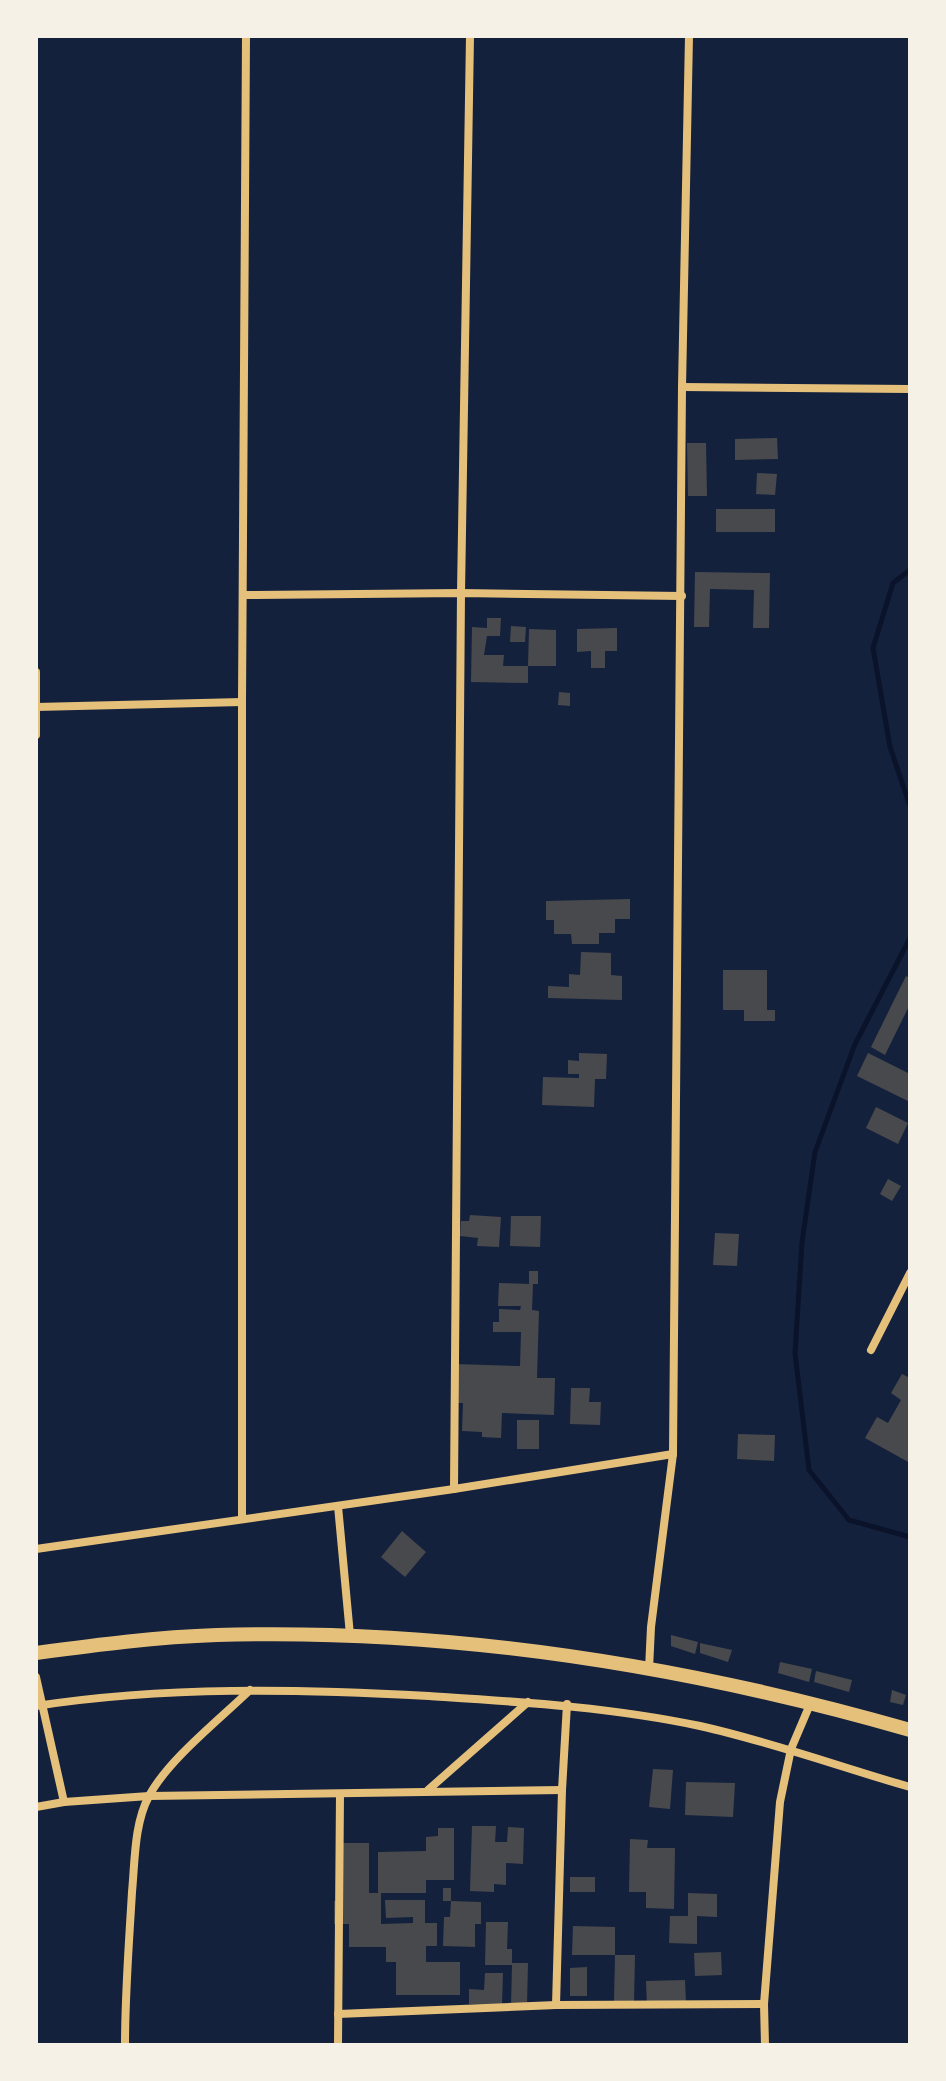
<svg xmlns="http://www.w3.org/2000/svg" width="946" height="2081" font-family="'Archivo Narrow',sans-serif">
  <style>
    .lines { fill: none; stroke-linecap: round; stroke-linejoin: round }
    .stream { stroke: #0b132b; stroke-width: 5 }
    .building { fill: #48494c }
    .minor { stroke: #e5c07b; stroke-width: 8 }
    .tertiary { stroke: #e5c07b; stroke-width: 14 }
  </style>
  <rect width="100%" height="100%" fill="#14213d"/>
  <g class="lines">
    <g class="stream">
      <path d="M910 570 893 583 873 648 890 747 910 806"/>
      <path d="M910 938 855 1044 815 1152 802 1242 795 1353 809 1470 849 1520 910 1537"/>
    </g>
  </g>
  <g class="building">
    <path d="M777 438 778 459 735 460V439Z"/>
    <path d="M687 443H706L707 496H688Z"/>
    <path d="M757 473 777 474 775 495 756 494Z"/>
    <rect x="716" y="509" width="59" height="23"/>
    <path d="M695 572 770 573 769 628H753L754 590 710 589 709 627H694Z"/>
    <path d="M487 618H501L500 636H487L484 655H504L503 666H528V683L471 682 472 627 487 628Z"/>
    <path d="M511 626 526 627 525 642H510Z"/>
    <path d="M617 628V651H605V668H591V651L577 652V629Z"/>
    <path d="M529 629 556 630V666H528Z"/>
    <path d="M559 692 570 693V706L558 705Z"/>
    <path d="M630 899V919H615V933H599V944H572L571 934H554V920H546V901Z"/>
    <path d="M581 952 611 953V975L622 976V1000L548 998V986L569 987V974L580 975Z"/>
    <path d="M723 970H767V1010H775V1021H744V1010H723Z"/>
    <path d="M906 976 910 978V1004L885 1055 871 1047Z"/>
    <path d="M579 1053 607 1054 606 1079H595L594 1107 542 1105 543 1077 579 1078V1074H568V1060L579 1061Z"/>
    <path d="M868 1053 910 1074V1102L857 1076Z"/>
    <path d="M876 1107 908 1123 898 1144 866 1128Z"/>
    <path d="M888 1179 901 1186 892 1201 880 1194Z"/>
    <path d="M470 1215 501 1217 499 1247 477 1246 478 1238 460 1236 461 1221H469Z"/>
    <path d="M511 1216H541L540 1247 510 1246Z"/>
    <path d="M715 1233 739 1234 737 1266 713 1265Z"/>
    <path d="M529 1271H538V1284H533L532 1310 539 1311 537 1378H555L554 1415 502 1413 501 1438 482 1437V1432L462 1431 463 1403H453L454 1364 520 1366 521 1332H493V1322H499V1309L520 1310 521 1306H498L499 1283 529 1284Z"/>
    <path d="M902 1374 910 1378V1463L865 1438 877 1417 888 1423 901 1400 891 1393Z"/>
    <path d="M571 1388H590L589 1402H601L600 1425 570 1424Z"/>
    <rect x="517" y="1420" width="22" height="29"/>
    <path d="M738 1434 775 1435 774 1461 737 1459Z"/>
    <path d="M402 1531 426 1552 405 1577 381 1557Z"/>
    <path d="M671 1635 698 1642 695 1654 671 1646Z"/>
    <path d="M700 1643 732 1650 728 1662 700 1653Z"/>
    <path d="M780 1662 812 1669 809 1682 778 1673Z"/>
    <path d="M816 1671 852 1680 849 1692 814 1682Z"/>
    <path d="M892 1690 906 1695 903 1705 890 1702Z"/>
    <path d="M653 1769 673 1770 670 1809 649 1807Z"/>
    <path d="M686 1782 735 1783 733 1817 685 1815Z"/>
    <path d="M472 1826H496L495 1842H507L508 1827 524 1828 523 1864 506 1863V1885L494 1884V1892L470 1891Z"/>
    <path d="M438 1828H454V1880H426V1893H381V1924L413 1923V1917L386 1918 385 1900H425V1923H437V1946H426V1962H460V1995H396V1962H386V1947H349V1924H334V1901H339V1843H369V1893H378V1852L426 1851V1837L438 1836Z"/>
    <path d="M630 1839 648 1840 647 1848H675L674 1909 646 1908V1892H629Z"/>
    <rect x="570" y="1877" width="25" height="15"/>
    <path d="M443 1888H451V1901L481 1902V1924H475V1947L443 1946 444 1917H450L451 1901H443Z"/>
    <path d="M688 1893 717 1894V1917L697 1916V1944L669 1943 670 1916H688Z"/>
    <path d="M486 1922H508L507 1949H512V1963H528L527 2005H511L512 1965H485Z"/>
    <path d="M573 1926 615 1927V1955H572Z"/>
    <path d="M721 1952 722 1975 695 1976 694 1953Z"/>
    <path d="M615 1955H635L634 2002H614Z"/>
    <path d="M587 1967V1996H570V1968Z"/>
    <path d="M485 1973H503L502 2005 469 2004V1989L484 1990Z"/>
    <path d="M685 1980 686 2004 647 2006 646 1981Z"/>
  </g>
  <g class="lines">
    <g class="minor">
      <path d="M682 387 910 389"/>
      <path d="M244 595 461 593 682 596"/>
      <path d="M36 672V735"/>
      <path d="M36 707 242 702"/>
      <path d="M871 1350 910 1273"/>
      <path d="M454 1489 461 593 470 36"/>
      <path d="M338 1506 350 1635"/>
      <path d="M242 1518V702L246 36"/>
      <path d="M36 1549 454 1489 673 1454"/>
      <path d="M649 1669 651 1627 673 1454 682 387 689 36"/>
      <path d="M36 1677 64 1802"/>
      <path d="M36 1706C165 1686 299 1689 429 1696 521 1702 610 1707 700 1726 772 1742 840 1767 910 1787"/>
      <path d="M428 1790 528 1702"/>
      <path d="M36 1807 64 1802 149 1796 562 1790"/>
      <path d="M556 2005 562 1790 567 1704"/>
      <path d="M338 2014 556 2005 764 2004"/>
      <path d="M125 2045C125 1994 129 1943 132 1892 135 1861 134 1824 149 1796 168 1760 219 1720 250 1690"/>
      <path d="M338 2045 340 1794"/>
      <path d="M765 2045 764 2004 780 1802 791 1749 811 1702"/>
    </g>
    <path class="tertiary" d="M36 1653C96 1645 156 1637 217 1635 452 1628 684 1665 910 1730"/>
  </g>
  <rect width="946" height="2081" fill="none" stroke="#f6f1e7" stroke-width="76"/>
</svg>
